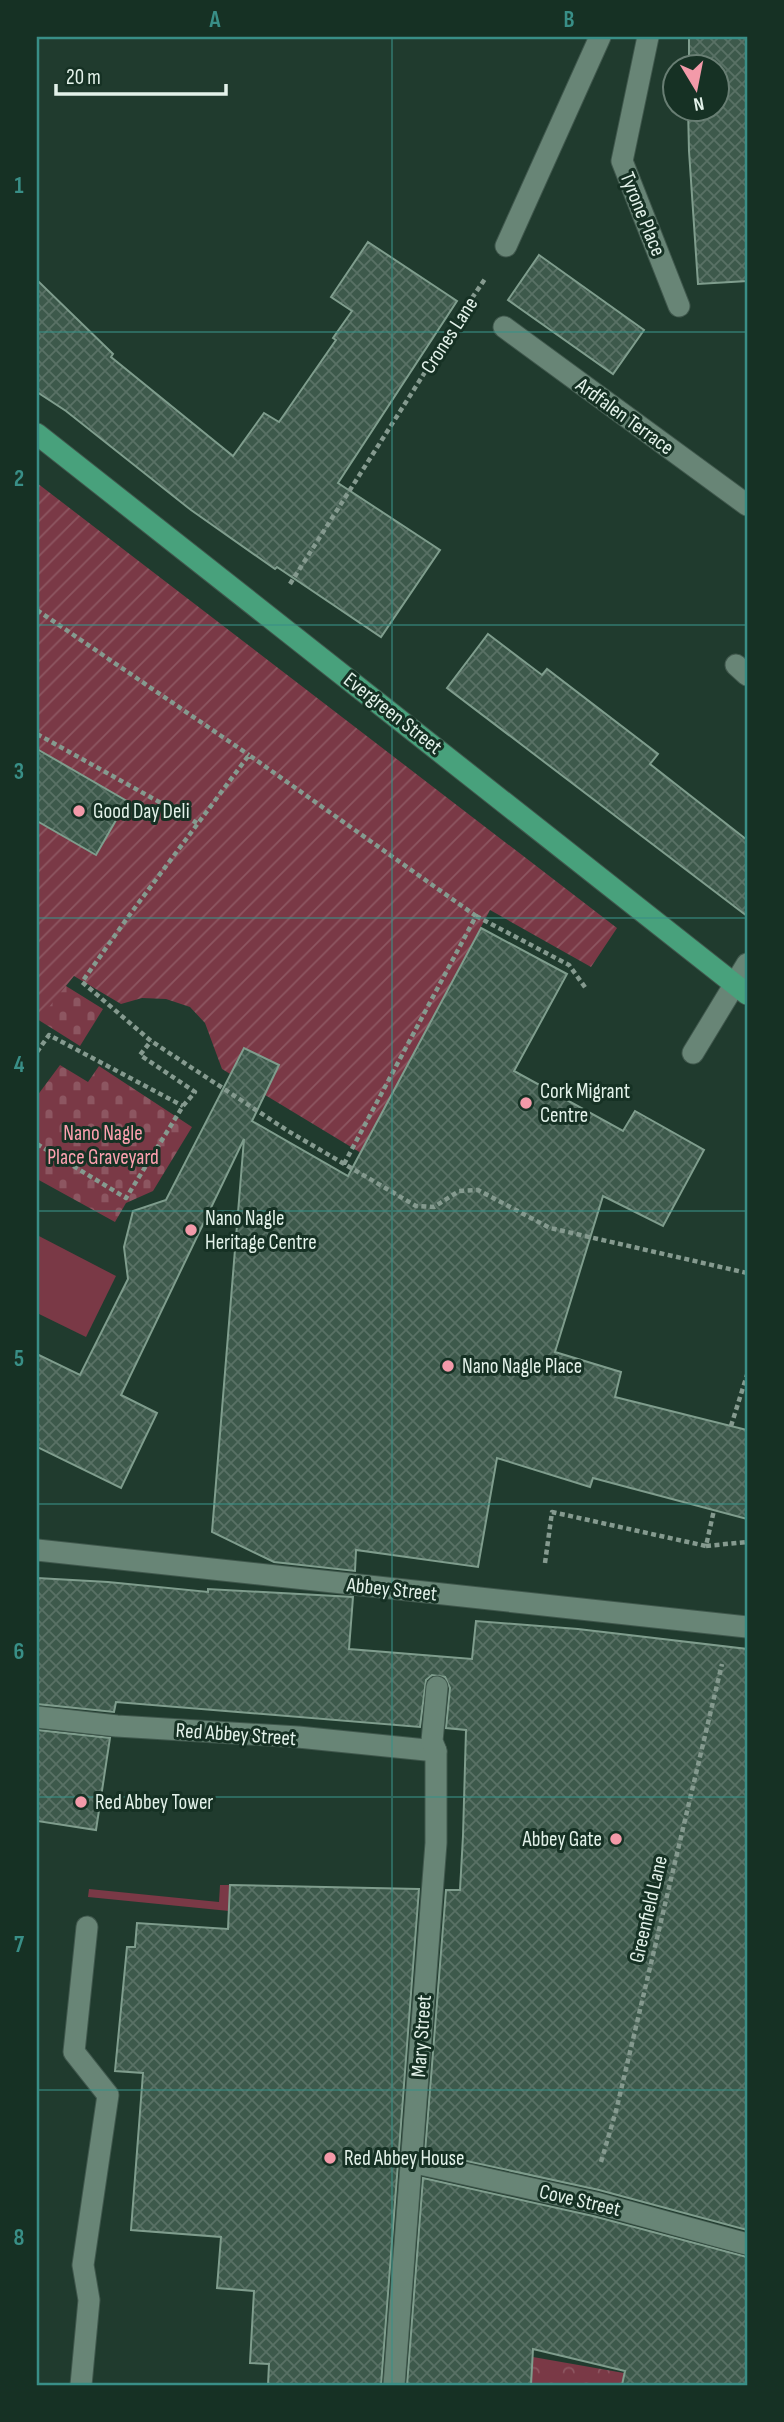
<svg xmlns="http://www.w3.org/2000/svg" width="784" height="2422" font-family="'Sofia Sans Condensed',sans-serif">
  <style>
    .green { fill: #7a3946 }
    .forest { fill: url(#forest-crowns) }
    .cemetery { fill: url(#cemetery-stones) }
    .garden { fill: url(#garden-furrows) }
    .building { fill: url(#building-cross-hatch); stroke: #7f9d8d; stroke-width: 2 }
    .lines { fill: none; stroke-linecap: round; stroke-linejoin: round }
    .minor-casing { stroke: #40584d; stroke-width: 23 }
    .major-casing { stroke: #40584d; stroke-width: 23 }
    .path { stroke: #859a8f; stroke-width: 4.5; stroke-dasharray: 5 3.5; stroke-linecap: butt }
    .minor { stroke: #688576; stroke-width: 21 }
    .major { stroke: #48a17c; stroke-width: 21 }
    .grid { fill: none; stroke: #398f87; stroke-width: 2; stroke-opacity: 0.55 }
    .poi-dot { fill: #f39aa9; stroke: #163124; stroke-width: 2.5 }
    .labels { text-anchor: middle; stroke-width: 6; stroke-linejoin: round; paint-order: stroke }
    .street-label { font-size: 21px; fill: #e3f2ea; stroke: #163124 }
    .poi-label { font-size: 21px; fill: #e3f2ea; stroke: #163124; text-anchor: start }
    .park-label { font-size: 21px; fill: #fea1b0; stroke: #163124 }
    .neatline { fill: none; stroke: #398f87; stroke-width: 2.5 }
    .grid-label { font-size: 23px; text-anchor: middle; font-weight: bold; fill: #398f87 }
  </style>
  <defs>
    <pattern id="forest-crowns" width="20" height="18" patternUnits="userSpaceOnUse" patternTransform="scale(1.75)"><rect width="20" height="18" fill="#7a3946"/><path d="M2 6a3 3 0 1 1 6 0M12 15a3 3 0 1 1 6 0" fill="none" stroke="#8d5661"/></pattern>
    <pattern id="cemetery-stones" width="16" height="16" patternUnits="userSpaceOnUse" patternTransform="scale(1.75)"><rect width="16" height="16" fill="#7a3946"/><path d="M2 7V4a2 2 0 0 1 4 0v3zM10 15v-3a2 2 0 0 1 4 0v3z" fill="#8d5661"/></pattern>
    <pattern id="garden-furrows" width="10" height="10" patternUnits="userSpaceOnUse" patternTransform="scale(1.75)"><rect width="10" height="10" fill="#7a3946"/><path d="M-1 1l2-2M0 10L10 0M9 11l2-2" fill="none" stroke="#8d5661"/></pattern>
    <pattern id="building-cross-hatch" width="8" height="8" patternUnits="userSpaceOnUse" patternTransform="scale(1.75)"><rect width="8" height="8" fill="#3d594b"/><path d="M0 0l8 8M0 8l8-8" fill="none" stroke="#597165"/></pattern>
  </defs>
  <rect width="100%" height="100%" fill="#203b2e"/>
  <g class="green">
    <path d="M37 1235 116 1276 86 1337 37 1313Z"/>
    <path d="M220 1885H230L229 1911 88 1897 89 1889 219 1902Z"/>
  </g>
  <path class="forest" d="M533 2357 624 2373 622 2385H531Z"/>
  <g class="cemetery">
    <path d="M37 968 103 1009 80 1046 37 1019Z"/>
    <path d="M60 1065 88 1082 99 1066 192 1127 153 1191 126 1203 115 1222 37 1179V1096Z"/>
  </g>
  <path class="garden" d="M37 483 617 928 591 967 490 910 361 1153 222 1069 205 1023 190 1007 166 999 142 998 121 1004 74 976 37 1022V821L96 855 126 801 37 749Z"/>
  <g class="building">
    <path d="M689 37H747V281L698 284 689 151 688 108H718V66H689Z"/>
    <path d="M368 242 457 301 338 483 440 550 381 637 277 567 275 569 191 510 66 411 37 392V280L113 354 111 357 233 456 264 413 279 422 336 340 333 338 352 311 331 297Z"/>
    <path d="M539 255 644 330 613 374 508 300Z"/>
    <path d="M488 634 542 675 547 669 658 754 650 764 747 840V916L447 688Z"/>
    <path d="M37 749 127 801 96 855 37 821Z"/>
    <path d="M481 928 567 974 514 1071 623 1131 635 1111 704 1150 663 1226 603 1196 555 1352 621 1372 615 1397 747 1430V1519L593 1478 590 1487 497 1458 478 1567 356 1550 355 1571 274 1562 212 1532 244 1139 121 1395 157 1413 121 1488 37 1447V1354L80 1375 128 1279 124 1247 133 1211 166 1200 244 1048 279 1065 252 1121 348 1176Z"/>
    <path d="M37 1578 108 1582 208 1592V1589L353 1597 349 1649 472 1659 476 1621 578 1629 747 1649V2230L599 2190 425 2152 446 1890H460L463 1836 466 1730 446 1728 450 1688 445 1677 432 1675 426 1680 420 1727 116 1702 114 1712 37 1704Z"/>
    <path d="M37 1730 110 1738 96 1830 37 1821Z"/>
    <path d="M230 1885 419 1889 381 2385H268L269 2364 250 2363 254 2291 217 2288 221 2237 131 2230 143 2073 115 2071 127 1947H135L137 1923 228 1929Z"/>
    <path d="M423 2178 593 2216 747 2257V2385H622L625 2371 533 2349 531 2385H407Z"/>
  </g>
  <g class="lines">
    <defs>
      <g id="minor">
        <path d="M648 37 622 161 679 306"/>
        <path d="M506 246 600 37"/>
        <path d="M504 327 747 505"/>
        <path d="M736 665 747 675"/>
        <path d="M693 1053 747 964"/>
        <path d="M37 1550 747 1627"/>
        <path d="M37 1717 117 1726 298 1737 436 1751"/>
        <path d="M411 2162 596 2203 747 2244"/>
        <path d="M81 2385 89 2300 83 2265 108 2095 74 2052 87 1927"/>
        <path d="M394 2385 436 1843V1751L432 1741 437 1687"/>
      </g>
      <path id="major" d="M37 434 747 994"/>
    </defs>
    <use href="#minor" class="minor-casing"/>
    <use href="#major" class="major-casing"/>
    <g class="path">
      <path d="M472 298 485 279"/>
      <path d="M290 584 464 311"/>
      <path d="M37 610 249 755"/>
      <path d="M37 734 197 823"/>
      <path d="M476 916 569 965 587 990"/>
      <path d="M37 1052 49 1035 183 1106"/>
      <path d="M37 1144 126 1198 183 1106 195 1092 140 1055 151 1041"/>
      <path d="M344 1164 476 916 249 755 128 917 82 982 151 1041 288 1131 416 1206 434 1207 459 1191 478 1190 550 1228 747 1273"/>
      <path d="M731 1426 747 1375"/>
      <path d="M706 1546 747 1542"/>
      <path d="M545 1563 552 1512 706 1546 714 1510"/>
      <path d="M601 2162 616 2111 722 1664"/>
    </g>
    <use href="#minor" class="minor"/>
    <use href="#major" class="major"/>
  </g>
  <path class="grid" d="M392 37V2385M37 332H747M37 625H747M37 918H747M37 1211H747M37 1504H747M37 1797H747M37 2090H747"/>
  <g class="poi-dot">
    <circle cx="79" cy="811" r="7"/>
    <circle cx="526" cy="1103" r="7"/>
    <circle cx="191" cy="1230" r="7"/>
    <circle cx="448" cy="1366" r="7"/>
    <circle cx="81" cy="1802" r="7"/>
    <circle cx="616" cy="1839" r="7"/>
    <circle cx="330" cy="2158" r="7"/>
  </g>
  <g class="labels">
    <g class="street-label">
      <text transform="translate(643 214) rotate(68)" y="7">Tyrone Place</text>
      <text transform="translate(449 335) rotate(-57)" y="7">Crones Lane</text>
      <text transform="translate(625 416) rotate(36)" y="7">Ardfalen Terrace</text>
      <text transform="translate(393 713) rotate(38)" y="7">Evergreen Street</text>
      <text transform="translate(392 1589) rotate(6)" y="7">Abbey Street</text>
      <text transform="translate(236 1734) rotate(4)" y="7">Red Abbey Street</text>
      <text transform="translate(648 1909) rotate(-77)" y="7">Greenfield Lane</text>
      <text transform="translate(421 2036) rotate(-86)" y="7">Mary Street</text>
      <text transform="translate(580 2200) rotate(13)" y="7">Cove Street</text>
    </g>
    <g class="poi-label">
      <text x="93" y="818">Good Day Deli</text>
      <text x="540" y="1098">Cork Migrant<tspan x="540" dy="24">Centre</tspan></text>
      <text x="205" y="1225">Nano Nagle<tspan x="205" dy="24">Heritage Centre</tspan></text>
      <text x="462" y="1373">Nano Nagle Place</text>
      <text x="95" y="1809">Red Abbey Tower</text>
      <text x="602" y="1846" text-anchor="end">Abbey Gate</text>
      <text x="344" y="2165">Red Abbey House</text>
    </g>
    <g class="park-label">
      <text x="103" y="1140">Nano Nagle<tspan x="103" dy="24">Place Graveyard</tspan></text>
    </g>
  </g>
  <rect width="784" height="2422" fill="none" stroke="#163124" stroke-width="77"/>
  <g transform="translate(696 88) rotate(170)"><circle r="33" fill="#163124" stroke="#687e73" stroke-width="2"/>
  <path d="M0-5L12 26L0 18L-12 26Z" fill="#f39aa9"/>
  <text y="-10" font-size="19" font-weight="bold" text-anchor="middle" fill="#e3f2ea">N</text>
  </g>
  <path d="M56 84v10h170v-10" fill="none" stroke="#e3f2ea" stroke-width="3.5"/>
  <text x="66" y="84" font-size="21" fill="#e3f2ea" stroke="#163124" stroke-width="5" paint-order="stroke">20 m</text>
  <rect x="38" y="38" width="708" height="2346" class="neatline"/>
  <g class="grid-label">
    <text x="215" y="27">A</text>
    <text x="569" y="27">B</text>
    <text x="19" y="193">1</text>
    <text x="19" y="486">2</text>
    <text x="19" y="779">3</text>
    <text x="19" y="1072">4</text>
    <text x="19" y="1366">5</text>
    <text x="19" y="1659">6</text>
    <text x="19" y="1952">7</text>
    <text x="19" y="2245">8</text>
  </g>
</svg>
